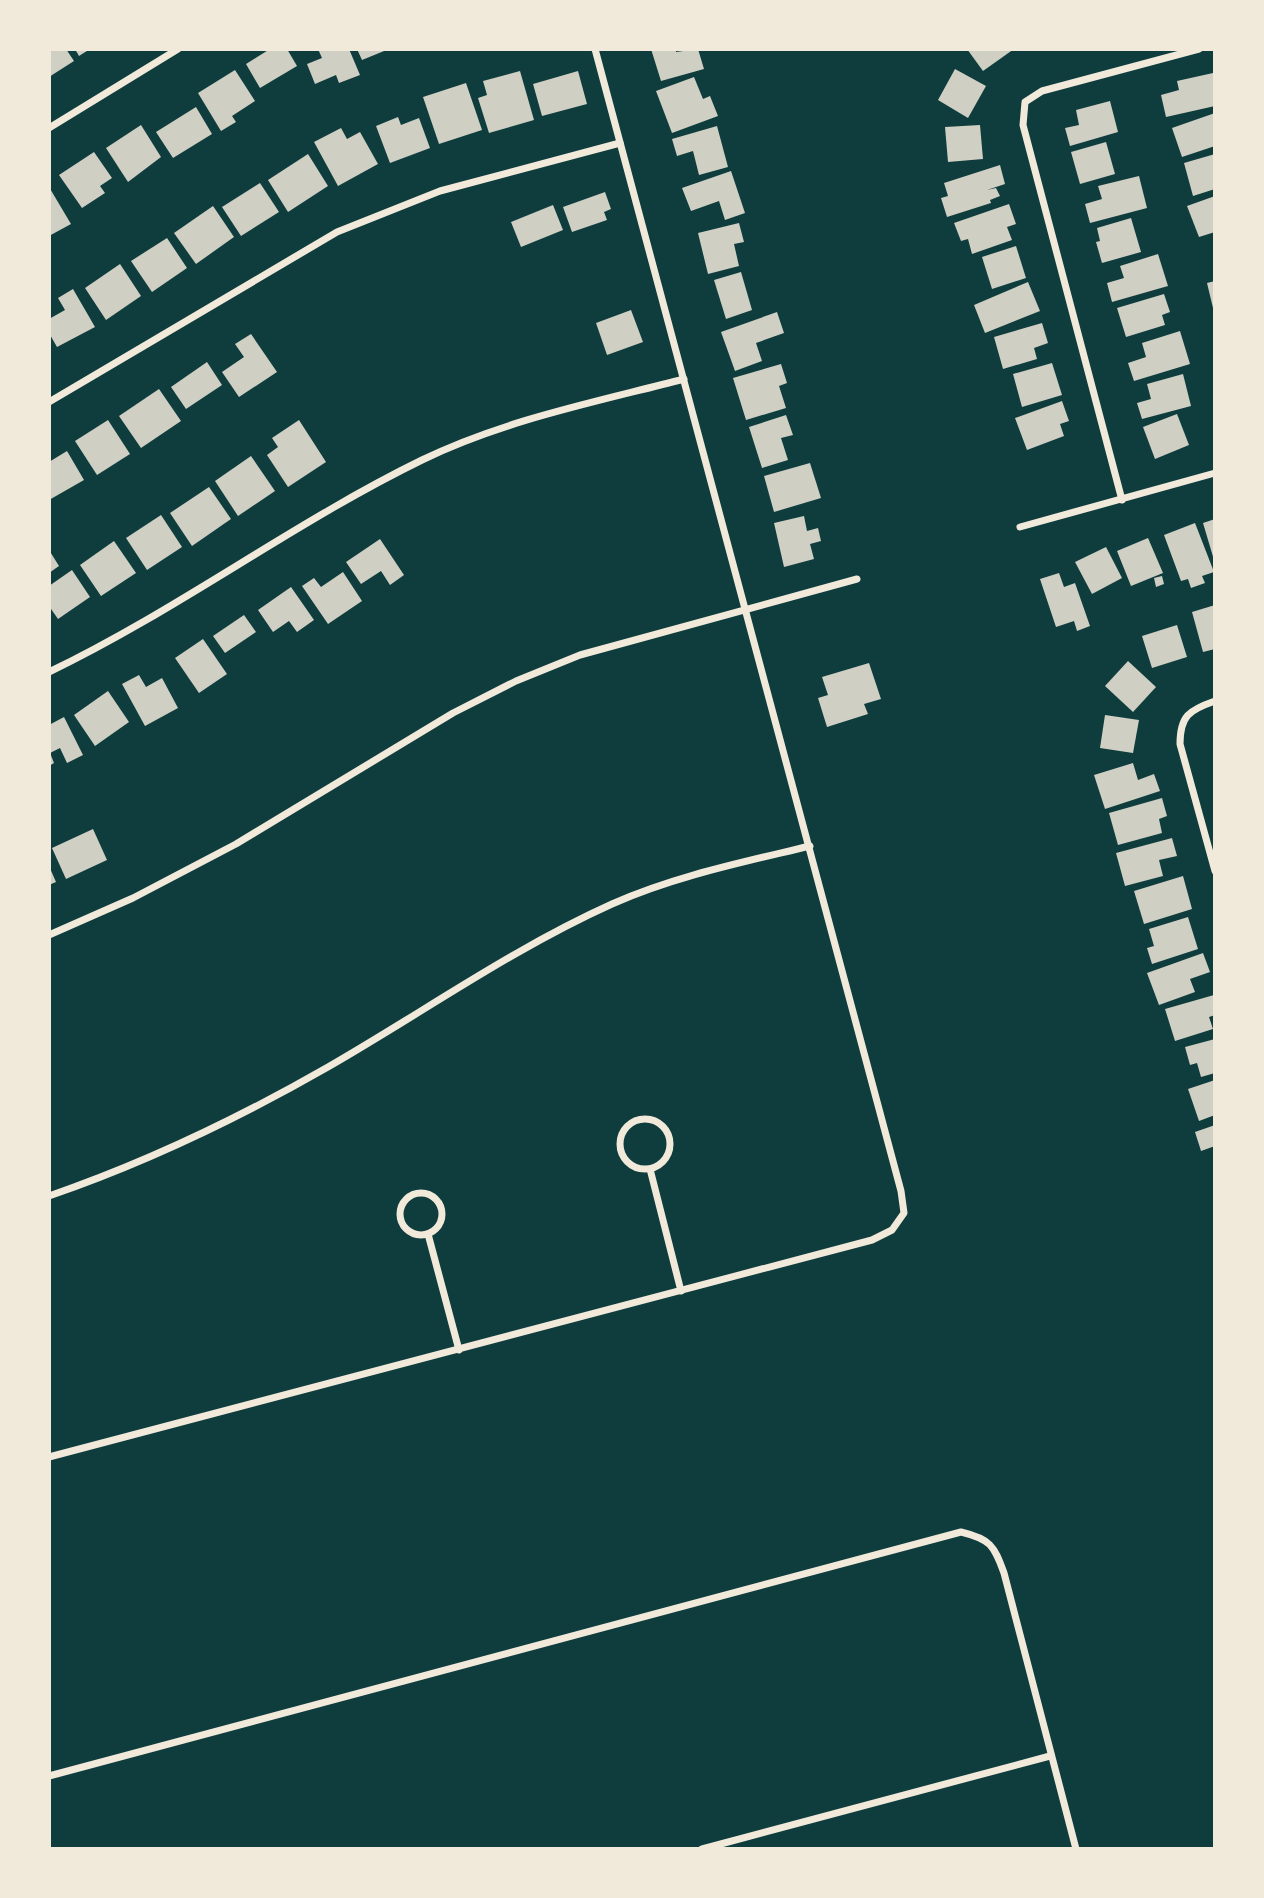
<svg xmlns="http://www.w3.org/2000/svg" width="1264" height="1898" font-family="'Work Sans',sans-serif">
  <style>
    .building { fill: #cfcfc3 }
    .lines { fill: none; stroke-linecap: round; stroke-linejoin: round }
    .minor { stroke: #f1e9da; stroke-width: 7 }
  </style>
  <rect width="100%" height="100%" fill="#0f3d3e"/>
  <g class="building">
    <path d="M49 49H66L74 61 49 77Z"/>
    <path d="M75 49H90L79 56Z"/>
    <path d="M270 49H287L297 66 260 88 246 64Z"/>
    <path d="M318 49H349L360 75 339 83 336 75 315 84 307 64 322 58Z"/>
    <path d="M357 49H389L362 60Z"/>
    <path d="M651 49H676V52L698 49 704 69 661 81Z"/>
    <path d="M967 49H1014L983 71Z"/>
    <path d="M955 69 986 86 968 118 938 100Z"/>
    <path d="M235 70 255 101 232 116 236 122 221 131 198 93Z"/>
    <path d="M520 71 534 120 489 133 478 98 487 95 483 81Z"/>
    <path d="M578 71 587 104 542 116 533 84Z"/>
    <path d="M1213 73 1215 106 1166 117 1161 95 1179 90 1177 81Z"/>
    <path d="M694 77 703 99 710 96 718 116 672 133 656 91Z"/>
    <path d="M466 83 482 130 439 144 423 97Z"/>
    <path d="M1110 101 1118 132 1070 146 1065 128 1079 125 1076 110Z"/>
    <path d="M196 107 212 134 173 158 156 132Z"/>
    <path d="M1215 113V146L1182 157 1172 128Z"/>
    <path d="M398 117 401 125 419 118 430 148 390 163 376 126Z"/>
    <path d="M141 125 161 157 128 182 106 148Z"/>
    <path d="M980 125 983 159 948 162 945 127Z"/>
    <path d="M717 126 728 167 699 175 693 151 677 156 672 139Z"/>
    <path d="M341 128 347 139 360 132 378 164 338 186 314 142Z"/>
    <path d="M1106 142 1115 174 1080 184 1071 152Z"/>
    <path d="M94 152 112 178 100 186 105 193 82 208 59 175Z"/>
    <path d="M308 154 328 186 288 212 268 180Z"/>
    <path d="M1215 154V189L1193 196 1184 163Z"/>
    <path d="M1000 165 1005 184 987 190 996 188 1000 196 990 200 991 203 947 217 941 198 948 196 944 183Z"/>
    <path d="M731 171 745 213 725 220 719 201 691 211 682 188Z"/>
    <path d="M1139 176 1147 208 1090 223 1085 204 1102 199 1098 186Z"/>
    <path d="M260 183 279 212 241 236 222 207Z"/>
    <path d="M49 187 71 224 49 236Z"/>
    <path d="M605 192 611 209 604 212 607 220 572 232 563 207Z"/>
    <path d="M1215 196V232L1199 237 1187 206Z"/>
    <path d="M1009 204 1016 224 1007 227 1012 240 972 254 968 239 961 241 954 223Z"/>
    <path d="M553 205 563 230 521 247 511 222Z"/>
    <path d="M213 206 234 237 196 264 174 233Z"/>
    <path d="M1131 218 1141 252 1102 263 1096 242 1100 241 1097 228Z"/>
    <path d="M739 223 744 242 734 244 739 266 708 274 698 233Z"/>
    <path d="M167 238 187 268 152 292 131 261Z"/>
    <path d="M1016 246 1026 278 992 289 982 257Z"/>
    <path d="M1158 254 1168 286 1112 302 1107 283 1124 278 1120 266Z"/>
    <path d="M120 264 141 296 106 320 85 288Z"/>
    <path d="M741 272 752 310 726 319 714 280Z"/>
    <path d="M1215 281V312H1214L1207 283Z"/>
    <path d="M1028 282 1040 311 985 333 974 305Z"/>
    <path d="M73 289 95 327 57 347 49 333V319L65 310 58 298Z"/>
    <path d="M1164 294 1170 312 1162 315 1165 325 1126 337 1117 308Z"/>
    <path d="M631 310 643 342 607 355 596 323Z"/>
    <path d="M777 312 784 333 756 343 762 361 735 371 721 332Z"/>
    <path d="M1042 323 1048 343 1034 348 1037 359 1003 369 994 337Z"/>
    <path d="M1180 331 1190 364 1134 381 1128 363 1146 357 1142 343Z"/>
    <path d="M251 334 277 372 239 397 222 372 244 357 235 344Z"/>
    <path d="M207 362 222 385 186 409 171 387Z"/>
    <path d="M1052 363 1062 395 1022 407 1013 374Z"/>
    <path d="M781 364 787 383 779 386 786 408 746 420 733 378Z"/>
    <path d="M1183 374 1191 406 1142 419 1137 403 1151 399 1147 384Z"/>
    <path d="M159 389 181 421 141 448 119 416Z"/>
    <path d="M1062 401 1069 421 1060 424 1064 436 1027 450 1015 418Z"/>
    <path d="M1177 414 1189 445 1155 459 1143 427Z"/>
    <path d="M786 415 793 435 781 438 788 460 762 468 749 427Z"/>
    <path d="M108 420 130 454 97 475 75 441Z"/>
    <path d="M299 420 326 462 288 487 267 455 278 447 272 438Z"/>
    <path d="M67 451 84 480 49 500V462Z"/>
    <path d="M251 456 275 491 238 516 215 481Z"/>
    <path d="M810 463 821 498 774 512 764 476Z"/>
    <path d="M209 487 231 519 192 546 170 513Z"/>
    <path d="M161 515 182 547 147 570 126 538Z"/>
    <path d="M804 516 807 531 818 528 821 541 810 544 814 559 784 567 774 523Z"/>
    <path d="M1215 519V559L1214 560 1203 523Z"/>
    <path d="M1195 523 1214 572 1202 576 1205 583 1191 588 1188 579 1181 581 1164 535Z"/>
    <path d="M1148 538 1163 573 1131 586 1117 551Z"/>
    <path d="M380 539 404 575 390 585 381 571 361 584 346 562Z"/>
    <path d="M114 541 136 573 101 596 80 565Z"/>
    <path d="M1106 547 1122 578 1092 594 1075 562Z"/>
    <path d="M49 550 59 566 49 573Z"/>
    <path d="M72 570 90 597 58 619 49 606V586Z"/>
    <path d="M343 572 362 601 328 624 302 586 314 578 321 587Z"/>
    <path d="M1059 573 1064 587 1075 583 1090 626 1077 631 1074 621 1056 627 1040 579Z"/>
    <path d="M1162 576 1164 584 1156 587 1154 578Z"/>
    <path d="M291 587 314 620 297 632 289 621 273 632 258 610Z"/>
    <path d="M1215 605V649L1203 652 1192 612Z"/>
    <path d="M244 615 256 632 225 653 213 636Z"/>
    <path d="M1177 625 1187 657 1152 668 1142 636Z"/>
    <path d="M203 639 227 674 199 693 175 658Z"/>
    <path d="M1128 661 1156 687 1133 712 1105 686Z"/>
    <path d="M869 663 881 699 864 704 868 714 827 727 818 698 828 695 822 677Z"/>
    <path d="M139 675 146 687 162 678 178 708 145 726 122 684Z"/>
    <path d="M108 691 129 722 95 746 74 715Z"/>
    <path d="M1105 715 1139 720 1133 753 1100 748Z"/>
    <path d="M64 717 83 755 67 763 60 748 50 753 54 763 49 766V725Z"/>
    <path d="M1133 763 1138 780 1154 774 1160 791 1105 809 1094 775Z"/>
    <path d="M1162 798 1167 816 1159 819 1162 833 1118 845 1109 813Z"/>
    <path d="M93 829 107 860 66 879 52 848Z"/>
    <path d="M1172 838 1177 856 1159 860 1163 876 1125 886 1116 853Z"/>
    <path d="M49 866 56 882 49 885Z"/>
    <path d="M1183 876 1192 909 1144 924 1134 891Z"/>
    <path d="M1188 917 1198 949 1152 964 1147 948 1154 946 1149 929Z"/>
    <path d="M1203 953 1210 972 1190 979 1195 992 1159 1005 1147 973Z"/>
    <path d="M1214 995 1215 1015 1209 1017 1213 1029 1175 1041 1165 1009Z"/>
    <path d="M1215 1039V1073L1201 1077 1197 1063 1190 1065 1185 1047Z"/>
    <path d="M1215 1080V1115L1199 1121 1188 1089Z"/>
    <path d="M1215 1125V1146L1201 1151 1195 1132Z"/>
  </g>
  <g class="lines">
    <g class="minor">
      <path d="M49 128 178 49"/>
      <path d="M49 402 337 232 440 191 620 143"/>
      <path d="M1122 500 1023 125 1025 102 1042 91 1199 49"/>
      <path d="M1020 527 1215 473"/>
      <path d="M49 672C178 610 293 523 422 460 504 420 596 402 684 379"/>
      <path d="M1215 701C1189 710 1180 716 1180 744L1215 871"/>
      <path d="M49 935 133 898 236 844 453 713 516 681 580 655 857 579"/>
      <circle cx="645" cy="1144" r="25"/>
      <path d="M650 1169 681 1291"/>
      <circle cx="421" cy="1214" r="21"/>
      <path d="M49 1196C145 1163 239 1118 328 1067 422 1013 512 949 612 904 675 876 744 862 810 846"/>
      <path d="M428 1234 459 1350"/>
      <path d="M49 1457 872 1240 892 1230 904 1213 901 1191 595 49"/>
      <path d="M49 1776 961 1532C990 1539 994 1545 1004 1573L1076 1849"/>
      <path d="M702 1849 1050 1756"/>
    </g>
  </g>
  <rect width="1264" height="1898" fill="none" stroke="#f1e9da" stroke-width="102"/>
</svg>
